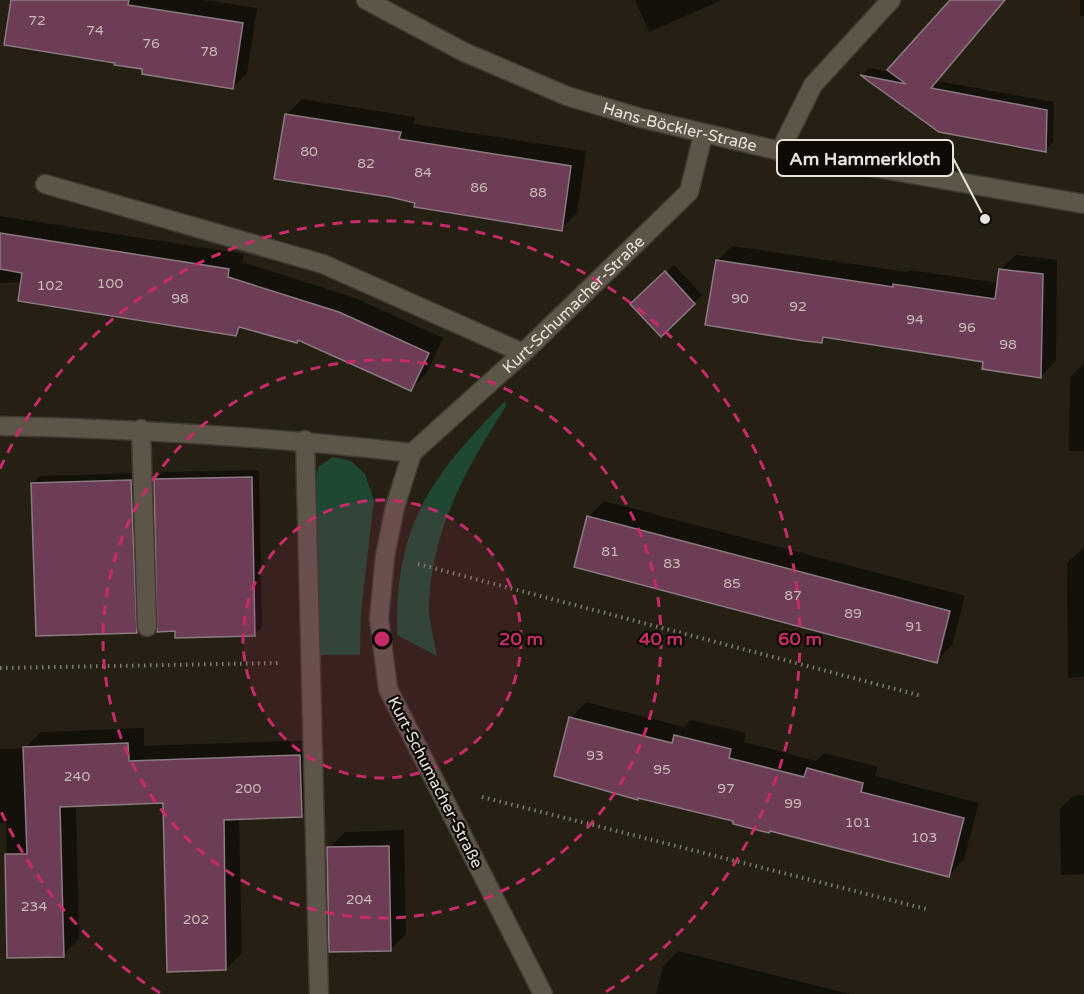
<svg xmlns="http://www.w3.org/2000/svg" width="1084" height="994" font-family="'Varela Round',sans-serif">
  <style>
    .green { fill: #1f4832 }
    .shadow { fill: #0007 }
    .building { fill: #6d3d55; stroke: #8b7a82; stroke-width: 1.5 }
    .lines { fill: none; stroke-linecap: round; stroke-linejoin: round }
    .minor-casing { stroke: #3f3a32; stroke-width: 21 }
    .path { stroke: #7f7a70; stroke-width: 4; stroke-dasharray: 1.5 4.5; stroke-linecap: butt }
    .minor { stroke: #5d5648; stroke-width: 18 }
    .ring { fill: none; stroke: #c62c68; stroke-width: 3; stroke-dasharray: 10 8 }
    .labels { text-anchor: middle; stroke-width: 4.5; stroke-linejoin: round; paint-order: stroke }
    .number-label { font-size: 14px; fill: #c9baba }
    .street-label { font-size: 16px; fill: #e8e4dc; stroke: #0d0a06 }
    .centre { fill: #c62c68; stroke: #0d0a06; stroke-width: 3 }
    .ring-label { font-size: 18px; text-anchor: middle; font-weight: bold; fill: #c62c68; stroke: #0d0a06; stroke-width: 4.5; stroke-linejoin: round; paint-order: stroke }
    .leader { fill: none; stroke: #e8e4dc; stroke-width: 2 }
    .callout-dot { fill: #e8e4dc; stroke: #0d0a06; stroke-width: 2 }
    .callout { fill: #0d0a06; stroke: #e8e4dc; stroke-width: 2 }
    .callout-label { font-size: 18px; text-anchor: middle; font-weight: bold; fill: #e8e4dc }
  </style>
  <rect width="100%" height="100%" fill="#262014"/>
  <g class="green">
    <path d="M505 401 506 406C466 469 434 525 429 601 428 619 434 639 437 656L397 635C395 524 430 478 505 401Z"/>
    <path d="M333 457 351 461 365 474 374 500 361 612 360 655H318L314 483 319 466Z"/>
  </g>
  <g class="shadow">
    <path d="M12 0H203L257 8 247 73 233 87 144 68 5 44Z"/>
    <path d="M635 0H722L649 32Z"/>
    <path d="M951 0H1001L937 81 1054 102 1053 142 1045 150 942 132 862 75 869 68 893 73Z"/>
    <rect x="1080" y="0" width="4" height="16"/>
    <path d="M302 99 415 117 414 124 586 151 577 213 561 229 417 201 286 115Z"/>
    <path d="M0 216 244 254 242 262 355 298 443 338 426 374 411 389 299 339 244 326 236 334 22 282 0 283Z"/>
    <path d="M732 246 907 272 910 270 999 283 1000 270 1016 255 1057 260 1056 361 1041 376 985 361 827 336 822 341 717 261Z"/>
    <path d="M674 265 702 295 661 335 640 296Z"/>
    <path d="M1084 363V451H1069L1070 377Z"/>
    <path d="M259 470 262 627 254 635 155 480 163 472Z"/>
    <path d="M139 473 145 624 137 631 32 484 40 476Z"/>
    <path d="M604 501 965 596 952 645 937 661 575 566 589 516Z"/>
    <path d="M1084 547V677L1068 678 1067 563Z"/>
    <path d="M586 702 684 727 691 720 746 733 744 742 816 761 824 753 878 767 875 776 979 803 964 859 949 875 735 820 571 718Z"/>
    <path d="M144 728V746L315 740 317 800 301 816 239 818 242 953 226 969 164 802 76 805 79 939 63 955 9 957 6 823H0V749L25 748 41 732Z"/>
    <path d="M1074 795H1084V874L1061 875 1060 809Z"/>
    <path d="M404 830 406 934 390 950 329 848 345 832Z"/>
    <path d="M678 951 850 994H656L663 967Z"/>
  </g>
  <g class="building">
    <path d="M11 0H129L128 5 243 23 233 89 142 74V69L114 65 115 63 4 45Z"/>
    <path d="M950 0H1005L931 88 1047 110 1046 152 939 132 860 75 906 84 887 70Z"/>
    <path d="M285 114 401 132 399 139 571 166 562 231 414 207 415 203 390 197 274 179Z"/>
    <path d="M0 233 229 269 228 277 339 312 429 353 411 391 298 340 297 343 239 327 236 336 18 301 22 273 0 269Z"/>
    <path d="M716 260 893 287V284L995 299 999 269 1043 274 1041 378 982 369 983 362 823 337 822 343 805 341 705 325Z"/>
    <path d="M665 271 695 304 661 337 630 304Z"/>
    <path d="M252 477 255 636 175 638V631L157 632 154 479Z"/>
    <path d="M131 480 137 633 36 636 31 483Z"/>
    <path d="M587 516 950 611 937 663 574 567Z"/>
    <path d="M569 717 672 743 674 735 731 749 729 758 804 777 807 768 863 783 861 792 964 818 949 877 770 831 769 833 733 824V821L638 798V800L554 776Z"/>
    <path d="M128 743 129 761 300 755 302 817 224 820 226 970 167 972 163 803 60 807 64 957 7 958 5 854H27L23 747Z"/>
    <path d="M389 846 391 951 329 952 327 847Z"/>
  </g>
  <g class="lines">
    <defs>
      <g id="minor">
        <path id="s1" d="M366 0 464 52 567 96 641 118 780 151 1084 204"/>
        <path d="M780 151 813 85 891 0"/>
        <path d="M45 184 323 264 523 353"/>
        <path d="M0 426C138 429 275 437 412 453"/>
        <path d="M141 429 147 627"/>
        <path d="M305 440 319 994"/>
        <path id="s2" d="M543 994 388 689 379 619 385 556 395 507 412 453 523 353 689 192 703 135"/>
      </g>
    </defs>
    <use href="#minor" class="minor-casing"/>
    <g class="path">
      <path d="M418 564 922 696"/>
      <path d="M0 668 278 663"/>
      <path d="M482 797 926 909"/>
    </g>
    <use href="#minor" class="minor"/>
  </g>
  <circle cx="382" cy="639" r="139" fill="#c62c68" fill-opacity=".12"/>
  <g class="ring">
    <circle cx="382" cy="639" r="139"/>
    <circle cx="382" cy="639" r="279"/>
    <path d="M160 993A418 418 0 0 1 0 809M0 469A418 418 0 1 1 604 993"/>
  </g>
  <g class="labels">
    <g class="number-label">
      <text x="37" y="25">72</text>
      <text x="95" y="35">74</text>
      <text x="151" y="48">76</text>
      <text x="209" y="56">78</text>
      <text x="309" y="156">80</text>
      <text x="366" y="168">82</text>
      <text x="423" y="177">84</text>
      <text x="479" y="192">86</text>
      <text x="538" y="197">88</text>
      <text x="110" y="288">100</text>
      <text x="50" y="290">102</text>
      <text x="180" y="303">98</text>
      <text x="740" y="303">90</text>
      <text x="798" y="311">92</text>
      <text x="915" y="324">94</text>
      <text x="967" y="332">96</text>
      <text x="1008" y="349">98</text>
      <text x="610" y="556">81</text>
      <text x="672" y="568">83</text>
      <text x="732" y="588">85</text>
      <text x="793" y="600">87</text>
      <text x="853" y="618">89</text>
      <text x="914" y="631">91</text>
      <text x="595" y="760">93</text>
      <text x="662" y="774">95</text>
      <text x="77" y="781">240</text>
      <text x="248" y="793">200</text>
      <text x="726" y="793">97</text>
      <text x="793" y="808">99</text>
      <text x="858" y="827">101</text>
      <text x="924" y="842">103</text>
      <text x="359" y="904">204</text>
      <text x="34" y="911">234</text>
      <text x="196" y="924">202</text>
    </g>
    <g class="street-label">
      <text dy="6" stroke="none"><textPath href="#s1" startOffset="340">Hans-Böckler-Straße</textPath></text>
      <text dy="6" stroke="none"><textPath href="#s2" startOffset="802">Kurt-Schumacher-Straße</textPath></text>
      <text transform="translate(436 782) rotate(63)" y="6">Kurt-Schumacher-Straße</text>
    </g>
  </g>
  <circle cx="382" cy="639" r="9" class="centre"/>
  <g class="ring-label">
    <text x="521" y="645">20 m</text>
    <text x="661" y="645">40 m</text>
    <text x="800" y="645">60 m</text>
  </g>
  <path class="leader" d="M985 219L953 158"/>
  <circle class="callout-dot" cx="985" cy="219" r="6"/>
  <rect class="callout" x="777" y="140" width="176" height="36" rx="6"/>
  <g class="callout-label">
    <text x="865" y="165">Am Hammerkloth</text>
  </g>
</svg>
